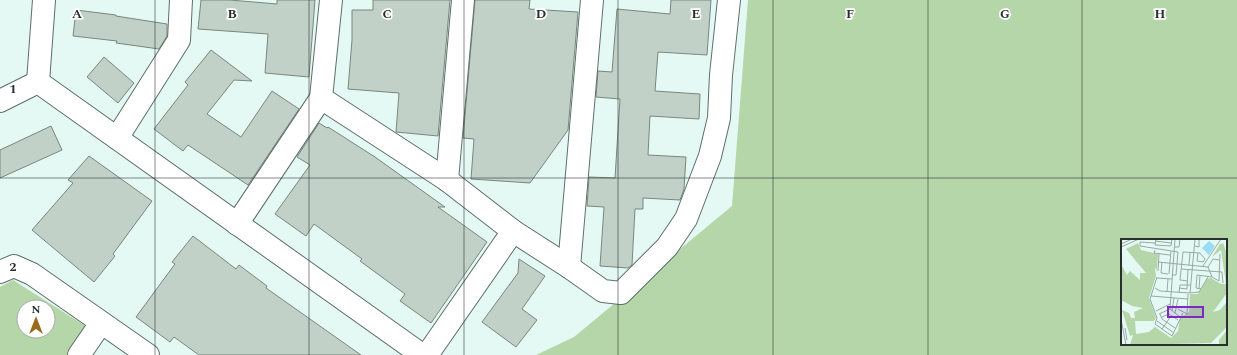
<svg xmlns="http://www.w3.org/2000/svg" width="1237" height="355" font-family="Spectral,serif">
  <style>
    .green { fill: #b5d6a8; fill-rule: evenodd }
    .building { fill: #c1d1c7; stroke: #79877e }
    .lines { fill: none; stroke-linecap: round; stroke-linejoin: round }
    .minor-casing { stroke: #5d6f6a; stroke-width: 24 }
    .minor { stroke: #fff; stroke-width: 22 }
    .grid { fill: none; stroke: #272e2d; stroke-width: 1; stroke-opacity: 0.55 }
    .inset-road { fill: none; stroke: #99a8a4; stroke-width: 1 }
    .view { fill: #7b2cbf; fill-opacity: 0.15; stroke: #7b2cbf; stroke-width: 2 }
    .inset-edge { fill: none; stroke: #272e2d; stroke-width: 2 }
    .grid-label { font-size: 13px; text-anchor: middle; font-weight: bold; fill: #272e2d; stroke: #fff; stroke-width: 3.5; stroke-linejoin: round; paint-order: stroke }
  </style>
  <rect width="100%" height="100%" fill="#e5f9f4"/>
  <g class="green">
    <path d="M748 0H1237V355H536L574 337 732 206ZM1122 240H1226V344H1122Z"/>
    <path d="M13 280 87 327 67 355H0V287ZM24 307H48V331H24Z"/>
  </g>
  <g class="building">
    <path d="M201 0H230L277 4V0H315L309 77 265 73 268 34 198 29Z"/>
    <path d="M373 0H450L438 136 396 132 399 93 348 89 352 40V10H373Z"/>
    <path d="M475 0H530L529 9 578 12 568 130 530 183 471 179 474 139 463 138Z"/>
    <path d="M671 0H711L707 55 658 52 655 91 700 94 699 119 650 116 648 155 686 157 684 189 680 200 643 198V209H635L632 265 628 268 600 266 604 207 587 206 589 177 615 178 620 99 596 97 598 71 612 72 617 9 670 14Z"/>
    <path d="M76 10 116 15V16L167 24V36L159 49 116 43 117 41 73 36Z"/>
    <path d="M211 50 252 81 234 80 207 114 241 137 272 91 299 109 248 185 188 145 183 151 154 129 188 85 185 82Z"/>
    <path d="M104 57 134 83 118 103 87 77Z"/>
    <path d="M319 123 327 128 328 127 375 157 445 207H438L487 242 431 323 400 301 405 294 360 261 362 259 314 224 306 236 275 214 310 165 297 157Z"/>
    <path d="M51 126 62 150 0 178V150Z"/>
    <path d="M89 156 152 201 113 254 115 256 94 282 32 230 73 183 68 180Z"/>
    <path d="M193 236 236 269 239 265 267 286 266 288 361 355H199L174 337 170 342 136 317 175 264 172 262Z"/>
    <path d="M519 259 545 276 522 309 537 320 516 347 482 322 518 273Z"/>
  </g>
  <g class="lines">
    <defs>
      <g id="minor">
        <path d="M38 82 422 355"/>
        <path d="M38 82 44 0"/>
        <path d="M321 98 447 180 513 231 569 267 603 291 621 293 667 247 686 219 710 156 719 118 721 75 729 0"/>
        <path d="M0 101 38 82"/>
        <path d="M117 138 179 40 181 0"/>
        <path d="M447 180 463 0"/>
        <path d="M237 224 321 98 331 0"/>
        <path d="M569 267 592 0"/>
        <path d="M0 272 14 266 32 274 148 355"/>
        <path d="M79 355 101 323"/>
        <path d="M427 355 513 231"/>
      </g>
    </defs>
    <use href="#minor" class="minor-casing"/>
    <use href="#minor" class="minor"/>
  </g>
  <path class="grid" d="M155 0V355M309 0V355M464 0V355M618 0V355M773 0V355M928 0V355M1082 0V355M0 178H1237"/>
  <g transform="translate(1121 239)">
    <rect width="106" height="106" fill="#e5f9f4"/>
    <path d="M17 4 20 11 37 15 36 31 34 29 35 37 28 59 35 79 33 82H14L15 95 28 93 34 88 50 99 57 92 59 79 68 73 69 55H77L86 40 90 39 100 45H105L100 11 91 18 99 5 102 4 106 15V54L92 73 99 71 105 64 106 57V88L90 104 9 106 12 96 9 97 1 71 8 74 10 79H14L13 73 22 69 11 67 0 61V25L6 36 9 32 19 41V34H25L5 10ZM106 91V106H98V101Z" fill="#b5d6a8"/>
    <path d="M88 2 94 7 88 16 81 9Z" fill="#9adcf4"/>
    <path class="inset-road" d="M35 0 34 6 50 7 51 0M34 2 50 4M34 4 19 3V7L57 13 55 36H51M0 5 11 0M74 7 78 8V0M0 8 18 0M54 8H58L59 0M34 11 33 14 49 16M62 13 59 41 67 42M62 13 79 14 84 20 82 23M77 14 76 22 82 23M37 23 87 28M41 23 40 34 47 35M68 26 69 14M82 27 100 0M87 28 91 38 98 42M87 28 92 20 98 21M60 30 101 33 102 44M37 32 38 15M48 35 50 12M36 38 29 60 36 79 34 85 51 97 62 74M36 39 51 40M98 42 99 15M34 49 39 52 69 54 74 0M58 49 66 50 67 30M78 50 79 36M80 50 75 49 76 36 91 38M46 53 47 40M58 54 59 46H70M69 54 78 53 87 38M30 57 67 60M49 70 54 0M49 70 59 78M57 70 66 75 67 55M35 72 49 65M51 72 53 59M54 74 57 60M38 75 49 70M39 75 41 80 54 89M41 78 48 75 57 81M0 80 5 106M36 82 53 94M4 89 6 101M41 90 50 77"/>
    <path class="view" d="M47 68H82V78H47Z"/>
    <rect width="106" height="106" class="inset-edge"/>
  </g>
  <g class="grid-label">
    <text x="77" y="18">A</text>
    <text x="232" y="18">B</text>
    <text x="387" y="18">C</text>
    <text x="541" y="18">D</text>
    <text x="696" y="18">E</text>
    <text x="850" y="18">F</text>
    <text x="1005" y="18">G</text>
    <text x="1160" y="18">H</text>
    <text x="13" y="93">1</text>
    <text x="13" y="271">2</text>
  </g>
  <g transform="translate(36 319)"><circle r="19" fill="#ffffff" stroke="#a9abab"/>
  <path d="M0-3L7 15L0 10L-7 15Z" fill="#9b6a1d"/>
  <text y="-6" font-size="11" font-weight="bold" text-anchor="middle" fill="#272e2d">N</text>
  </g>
</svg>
